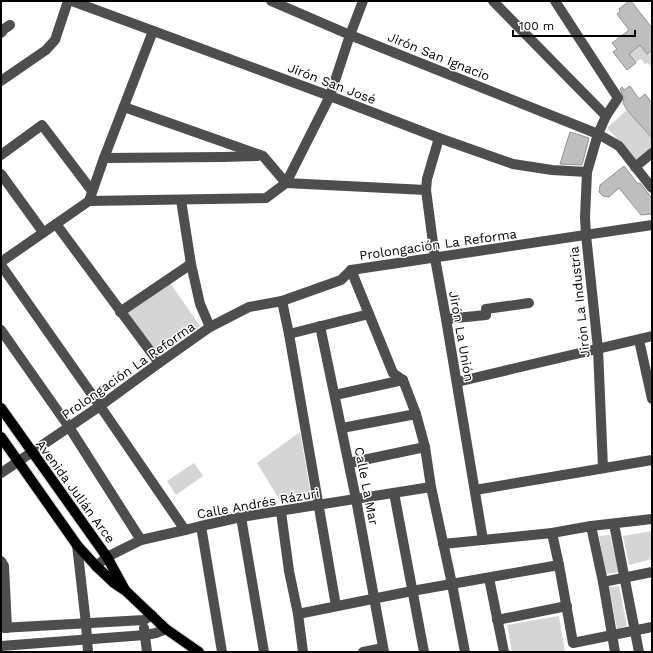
<svg xmlns="http://www.w3.org/2000/svg" width="653" height="653" font-family="'Work Sans',sans-serif">
  <style>
    .green { fill: #d5d5d5 }
    .building { fill: #bebebe; stroke: #929292 }
    .lines { fill: none; stroke-linecap: round; stroke-linejoin: round }
    .major-casing { stroke: #dbdbdb; stroke-width: 12 }
    .minor { stroke: #4e4e4e; stroke-width: 10 }
    .major { stroke: #000; stroke-width: 10 }
    .labels { text-anchor: middle; stroke-width: 3; stroke-linejoin: round; paint-order: stroke }
    .street-label { font-size: 13px; fill: #000; stroke: #fff }
  </style>
  <rect width="100%" height="100%" fill="#fff"/>
  <g class="green">
    <path d="M640 45 647 54 652 50V69L648 63 645 64 641 59 635 63 629 54Z"/>
    <path d="M627 110 652 138V148L637 161 607 128Z"/>
    <path d="M170 283 200 326 158 356 128 312Z"/>
    <path d="M300 432 312 501 282 504 257 463Z"/>
    <path d="M194 463 203 476 176 495 167 481Z"/>
    <path d="M652 531V559L629 565 623 536Z"/>
    <path d="M610 535 619 572 606 574 599 536Z"/>
    <path d="M619 586 627 626 617 629 609 587Z"/>
    <path d="M559 616 565 652H512L507 625Z"/>
  </g>
  <g class="building">
    <path d="M629 1H631L652 28V50L647 54 640 45 629 54 636 63 627 70 613 52 617 49 612 43 629 30 617 14 620 11 619 9Z"/>
    <path d="M630 86 639 99 645 94 652 103V138L627 110 623 103 624 98 620 89 622 87 624 90Z"/>
    <path d="M570 132 589 138 582 165 560 164Z"/>
    <path d="M624 166 638 184 640 183 652 198V214L641 215 619 188 609 197 603 196 599 192 600 185Z"/>
  </g>
  <g class="lines">
    <defs>
      <g id="major">
        <path d="M1 408 107 557 125 590"/>
        <path d="M1 437 77 545 96 566 114 583 126 591 166 629 199 652"/>
      </g>
    </defs>
    <use href="#major" class="major-casing"/>
    <g class="minor">
      <path d="M72 1 330 96 439 138 513 164 552 170 587 172"/>
      <path d="M271 1 350 35 598 134 619 146 652 188"/>
      <path d="M493 1 606 116"/>
      <path d="M555 1 618 98 606 116 598 134 587 172 585 217 586 235 598 349 603 468"/>
      <path d="M1 33 4 29 10 25"/>
      <path d="M1 81 46 50 55 40 68 1"/>
      <path d="M124 107 263 156 286 183 426 190"/>
      <path d="M439 138 427 179 426 190 435 258 446 319 483 540"/>
      <path d="M1 155 42 125 92 191"/>
      <path d="M104 158 223 157 257 156"/>
      <path d="M635 167 652 153"/>
      <path d="M1 174 43 232"/>
      <path d="M181 200 191 264 200 304 210 327"/>
      <path d="M89 201 104 158 153 31"/>
      <path d="M56 224 159 363"/>
      <path d="M1 262 89 201 266 198 286 183 330 96 350 35 363 1"/>
      <path d="M1 265 100 406 185 530"/>
      <path d="M351 270 393 373 403 380"/>
      <path d="M282 301 289 334 336 606"/>
      <path d="M120 312 191 264"/>
      <path d="M446 319 486 315V309L529 303"/>
      <path d="M320 326 356 499 384 652"/>
      <path d="M1 330 69 427 141 540"/>
      <path d="M289 334 369 314"/>
      <path d="M639 340 652 399"/>
      <path d="M403 380 416 414 425 447 431 487 452 584 465 652"/>
      <path d="M457 382 652 336"/>
      <path d="M335 395 403 380"/>
      <path d="M342 428 416 414"/>
      <path d="M349 463 425 447"/>
      <path d="M1 473 100 406 159 363 210 327 249 307 282 301 341 280 351 270 652 225"/>
      <path d="M475 490 652 460"/>
      <path d="M394 493 424 652"/>
      <path d="M281 512 289 571 298 614 303 652"/>
      <path d="M241 517 264 652"/>
      <path d="M614 524 639 652"/>
      <path d="M201 526 222 652"/>
      <path d="M591 526 603 582 615 652"/>
      <path d="M552 533 559 565 573 643 652 627"/>
      <path d="M443 544 552 533 591 526 652 519"/>
      <path d="M77 545 86 624 88 652"/>
      <path d="M1 561 4 566 7 628"/>
      <path d="M96 566 107 557 141 540 185 530 201 526 241 517 431 487"/>
      <path d="M489 578 504 652"/>
      <path d="M603 582 652 572"/>
      <path d="M298 614 412 591 559 565"/>
      <path d="M497 620 567 606"/>
      <path d="M1 628 144 620 152 615"/>
      <path d="M144 628 147 652"/>
      <path d="M1 646 145 635 156 633 166 629"/>
      <path d="M363 652 383 648"/>
    </g>
    <use href="#major" class="major"/>
  </g>
  <g class="labels">
    <g class="street-label">
      <text transform="translate(439 56) rotate(22)" y="5">Jirón San Ignacio</text>
      <text transform="translate(332 83) rotate(21)" y="5">Jirón San José</text>
      <text transform="translate(438 244) rotate(-8)" y="5">Prolongación La Reforma</text>
      <text transform="translate(579 302) rotate(-96)" y="5">Jirón La Industria</text>
      <text transform="translate(462 336) rotate(80)" y="5">Jirón La Unión</text>
      <text transform="translate(128 370) rotate(-35)" y="5">Prolongación La Reforma</text>
      <text transform="translate(367 486) rotate(79)" y="5">Calle La Mar</text>
      <text transform="translate(76 491) rotate(54)" y="5">Avenida Julián Arce</text>
      <text transform="translate(258 503) rotate(-10)" y="5">Calle Andrés Rázuri</text>
    </g>
  </g>
  <rect width="653" height="653" fill="none" stroke="#000000" stroke-width="4"/>
  <path d="M513 30v6h122v-6" fill="none" stroke="#000000" stroke-width="2"/>
  <text x="519" y="30" font-size="12" fill="#000000" stroke="#ffffff" stroke-width="3" paint-order="stroke">100 m</text>
</svg>
